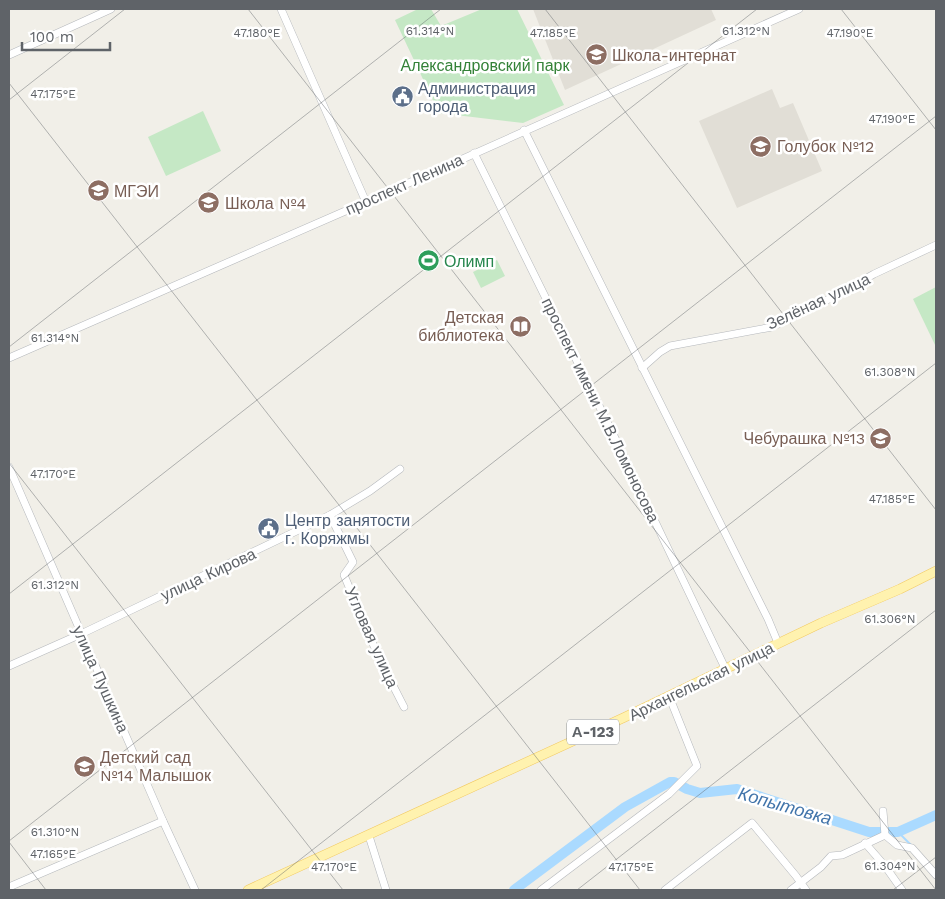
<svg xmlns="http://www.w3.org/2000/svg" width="945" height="899" font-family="'Work Sans',sans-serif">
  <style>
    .education { fill: #e1ded6 }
    .green { fill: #c5e8c5 }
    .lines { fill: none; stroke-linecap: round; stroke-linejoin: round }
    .stream { stroke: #aadaff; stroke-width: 2 }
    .river { stroke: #aadaff; stroke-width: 10 }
    .minor-casing { stroke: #b5b8bc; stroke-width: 8 }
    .major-casing { stroke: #f2c960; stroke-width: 10 }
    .minor { stroke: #fff; stroke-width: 7 }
    .major { stroke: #fff2af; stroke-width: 9 }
    .ticks { fill: none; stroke: #5f6368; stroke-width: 1; stroke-opacity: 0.45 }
    .labels { text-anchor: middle; stroke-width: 5; stroke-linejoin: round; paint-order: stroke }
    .shield { fill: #fff; stroke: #8f9295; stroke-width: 1 }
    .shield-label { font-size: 15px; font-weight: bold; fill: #5f6368 }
    .education-label { font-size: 16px; fill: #785e54; stroke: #fff; text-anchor: start }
    .park-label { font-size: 16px; fill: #348238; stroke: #fff }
    .service-label { font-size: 16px; fill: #4e5e75; stroke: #fff; text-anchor: start }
    .street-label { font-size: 16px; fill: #5f6368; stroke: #fff }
    .leisure-label { font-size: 16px; fill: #27864d; stroke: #fff; text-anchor: start }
    .water-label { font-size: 18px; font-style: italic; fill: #4174aa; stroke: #fff }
    .ticks-label { font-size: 12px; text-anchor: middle; fill: #5f6368; stroke: #fff; stroke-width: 5; stroke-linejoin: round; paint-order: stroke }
  </style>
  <rect width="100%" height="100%" fill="#f1efe8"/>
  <g class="education">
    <path d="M533 9H711L716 20 565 90Z"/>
    <path d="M772 89 780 108 793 103 822 171 737 208 699 121Z"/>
  </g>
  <g class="green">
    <path d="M418 9H431L441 26 482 9H517L564 105 523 123 439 113 395 20Z"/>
    <path d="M203 111 221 151 166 176 148 137Z"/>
    <path d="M497 260 505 276 481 288 473 272Z"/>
    <path d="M936 287V347L913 299Z"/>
  </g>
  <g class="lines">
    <path class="stream" d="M898 832 911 845"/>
    <path class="river" d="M514 890 625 807 670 782H674L687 789 700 793 737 789 869 832H898L936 815"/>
    <defs>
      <g id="minor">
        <path d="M281 9 366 202"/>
        <path d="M9 55 111 9"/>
        <path d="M524 130 768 619 778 643"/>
        <path d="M474 153 617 442 725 668"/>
        <path d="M9 358 366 202 799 9"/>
        <path d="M642 368 660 352 670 346 772 327 833 297 874 274 936 245"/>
        <path d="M9 467 163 821 195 890"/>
        <path d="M330 515 353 562 344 575 379 658 404 707"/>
        <path d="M9 666 81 634 330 515 370 491 400 469"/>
        <path d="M883 811 885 835"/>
        <path d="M369 836 386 890"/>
        <path d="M865 843 885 866 902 890"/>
        <path d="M9 887 163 821"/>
        <path d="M541 890 669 794 697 766 669 696"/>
        <path d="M665 890 752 823 796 876 806 890"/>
        <path d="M791 890 821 867 831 856 842 855 885 835 897 845 912 848 936 875"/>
      </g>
      <path id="major" d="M248 890 623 718 821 623 900 589 936 571"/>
    </defs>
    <use href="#minor" class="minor-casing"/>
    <use href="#major" class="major-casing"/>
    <use href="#minor" class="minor"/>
    <use href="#major" class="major"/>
  </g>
  <path class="ticks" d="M248 9 936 890M545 9 936 510M841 9 936 130M9 83 640 890M9 100 125 9M9 347 441 9M9 463 343 890M9 594 757 9M9 841 936 116M9 842 46 890M261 890 936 363M577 890 936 610M893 890 936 857"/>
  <defs>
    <symbol id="school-disc" viewBox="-11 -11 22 22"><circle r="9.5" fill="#8d6e63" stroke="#fff"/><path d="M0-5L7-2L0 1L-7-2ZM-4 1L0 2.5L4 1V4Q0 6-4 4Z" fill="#fff"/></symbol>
    <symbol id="civic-disc" viewBox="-11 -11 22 22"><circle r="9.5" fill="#5c6f8a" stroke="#fff"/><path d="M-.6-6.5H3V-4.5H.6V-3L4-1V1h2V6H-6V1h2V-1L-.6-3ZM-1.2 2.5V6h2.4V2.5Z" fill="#fff"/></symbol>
    <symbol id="university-disc" viewBox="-11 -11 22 22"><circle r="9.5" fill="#8d6e63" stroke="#fff"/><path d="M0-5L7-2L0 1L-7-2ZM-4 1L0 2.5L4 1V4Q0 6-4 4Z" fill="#fff"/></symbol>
    <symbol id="stadium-disc" viewBox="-11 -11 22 22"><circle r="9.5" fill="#2e9e5b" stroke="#fff"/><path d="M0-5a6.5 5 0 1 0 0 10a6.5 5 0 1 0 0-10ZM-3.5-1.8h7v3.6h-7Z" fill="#fff"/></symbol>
    <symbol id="library-disc" viewBox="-11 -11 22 22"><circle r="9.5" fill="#8d6e63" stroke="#fff"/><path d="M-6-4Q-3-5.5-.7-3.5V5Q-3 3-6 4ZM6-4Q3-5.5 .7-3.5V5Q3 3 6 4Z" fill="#fff"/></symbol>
  </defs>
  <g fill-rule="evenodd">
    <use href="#school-disc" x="584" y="42" width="25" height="25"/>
    <use href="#civic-disc" x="390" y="84" width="25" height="25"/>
    <use href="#school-disc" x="748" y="134" width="25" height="25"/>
    <use href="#university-disc" x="86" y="178" width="25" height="25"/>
    <use href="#school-disc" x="196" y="190" width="25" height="25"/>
    <use href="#stadium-disc" x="416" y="248" width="25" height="25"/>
    <use href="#library-disc" x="508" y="314" width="25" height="25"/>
    <use href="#school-disc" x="868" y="426" width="25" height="25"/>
    <use href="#civic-disc" x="256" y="516" width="25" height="25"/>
    <use href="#school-disc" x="72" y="754" width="25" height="25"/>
  </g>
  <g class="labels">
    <rect class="shield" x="567" y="719.5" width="52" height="25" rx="4"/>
    <g class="shield-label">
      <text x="593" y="737">А-123</text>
    </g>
    <g class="education-label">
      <text x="612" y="61">Школа-интернат</text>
      <text x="777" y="152">Голубок №12</text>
      <text x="114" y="197">МГЭИ</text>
      <text x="225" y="209">Школа №4</text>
      <text x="504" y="323" text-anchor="end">Детская<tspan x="504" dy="18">библиотека</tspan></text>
      <text x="865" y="444" text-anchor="end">Чебурашка №13</text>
      <text x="100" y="763">Детский сад<tspan x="100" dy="18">№14 Малышок</tspan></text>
    </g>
    <g class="park-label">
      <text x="485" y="71">Александровский парк</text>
    </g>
    <g class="service-label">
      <text x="418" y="94">Администрация<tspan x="418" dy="18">города</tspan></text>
      <text x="285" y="526">Центр занятости<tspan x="285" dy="18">г. Коряжмы</tspan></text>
    </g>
    <g class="street-label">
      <text transform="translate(404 184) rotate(-24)" y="6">проспект Ленина</text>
      <text transform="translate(818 301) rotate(-25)" y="6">Зелёная улица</text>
      <text transform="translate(601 410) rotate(64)" y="6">проспект имени М.В.Ломоносова</text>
      <text transform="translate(208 574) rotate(-25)" y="6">улица Кирова</text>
      <text transform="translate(372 637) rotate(66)" y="6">Угловая улица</text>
      <text transform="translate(101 679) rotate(66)" y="6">улица Пушкина</text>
      <text transform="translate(701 681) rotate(-26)" y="6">Архангельская улица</text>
    </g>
    <g class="leisure-label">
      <text x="444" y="267">Олимп</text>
    </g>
    <g class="water-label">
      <text transform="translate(785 806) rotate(16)" y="6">Копытовка</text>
    </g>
  </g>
  <g class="ticks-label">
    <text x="430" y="35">61.314°N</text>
    <text x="746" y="35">61.312°N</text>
    <text x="850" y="37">47.190°E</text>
    <text x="257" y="37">47.180°E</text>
    <text x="553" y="37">47.185°E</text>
    <text x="53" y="98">47.175°E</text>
    <text x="892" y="123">47.190°E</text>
    <text x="55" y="342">61.314°N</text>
    <text x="890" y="376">61.308°N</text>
    <text x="53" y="478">47.170°E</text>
    <text x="892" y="503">47.185°E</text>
    <text x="55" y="589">61.312°N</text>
    <text x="890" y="623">61.306°N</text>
    <text x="55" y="836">61.310°N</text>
    <text x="53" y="858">47.165°E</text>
    <text x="890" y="870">61.304°N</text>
    <text x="334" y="871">47.170°E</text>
    <text x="631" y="871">47.175°E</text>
  </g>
  <rect width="945" height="899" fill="none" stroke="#5f6368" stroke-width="20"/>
  <path d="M22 42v8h88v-8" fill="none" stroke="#5f6368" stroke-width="2.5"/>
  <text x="30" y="42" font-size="15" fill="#5f6368" stroke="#ffffff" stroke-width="4" paint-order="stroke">100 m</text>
</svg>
